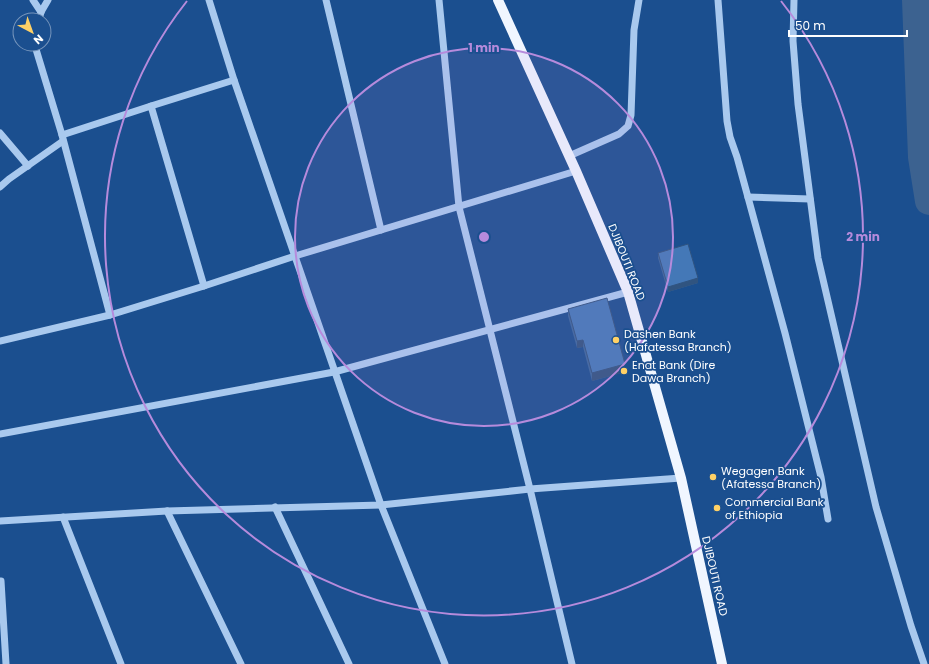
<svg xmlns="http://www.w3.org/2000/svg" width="929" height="664" font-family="Poppins,sans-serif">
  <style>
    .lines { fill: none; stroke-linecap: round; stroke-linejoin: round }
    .river { stroke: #3c6290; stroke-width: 28 }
    .minor { stroke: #a9c9ee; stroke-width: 7 }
    .major { stroke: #f0f6ff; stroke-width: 10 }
    .wall { fill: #3a679d }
    .shaded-wall { fill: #305480 }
    .building { fill: #4478b7; stroke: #305480 }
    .ring { fill: none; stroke: #b68bdc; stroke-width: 2 }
    .poi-dot { fill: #ffd166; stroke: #1b4f8f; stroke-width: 1.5 }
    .labels { text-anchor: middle; stroke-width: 3.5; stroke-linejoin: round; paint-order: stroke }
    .street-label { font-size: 11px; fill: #fff; stroke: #1b4f8f }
    .poi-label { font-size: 11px; fill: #fff; stroke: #1b4f8f; text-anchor: start }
    .centre { fill: #b68bdc; stroke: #1b4f8f; stroke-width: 2 }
    .ring-label { font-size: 12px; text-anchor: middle; font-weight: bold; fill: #b68bdc; stroke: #1b4f8f; stroke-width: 3.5; stroke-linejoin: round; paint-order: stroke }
  </style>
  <rect width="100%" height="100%" fill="#1b4f8f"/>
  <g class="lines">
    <path class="river" d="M916 0 922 157 929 201"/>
    <g class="minor">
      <path d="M33 0 41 12"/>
      <path d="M209 0 234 80 381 505 445 664"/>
      <path d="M326 0 381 230"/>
      <path d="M439 0 459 207 530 489 572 664"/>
      <path d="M718 0 727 121 730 137 737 157 785 333 821 477 828 519"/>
      <path d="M794 0 793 41 798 104 818 258 876 507 911 626 924 664"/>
      <path d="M39 20 41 12 48 0"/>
      <path d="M35 44V46L62 135 110 315"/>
      <path d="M151 106 204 286"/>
      <path d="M0 133 28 166"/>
      <path d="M62 135 151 106 234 80"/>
      <path d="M569 156 619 134 628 126 631 115 634 30 639 0"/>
      <path d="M0 187 9 179 63 141"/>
      <path d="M748 197 810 199"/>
      <path d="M0 341 110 315 204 286 295 256 576 171"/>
      <path d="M0 434 334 372 628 292"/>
      <path d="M275 507 349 664"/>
      <path d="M167 511 241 664"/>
      <path d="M63 517 121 664"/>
      <path d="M0 521 167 511 381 505 530 489 681 478"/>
      <path d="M1 581 6 664"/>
    </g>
    <path class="major" d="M498 0 576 171 628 292 681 478 722 664"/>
  </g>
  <g class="wall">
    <path d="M658 253 698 283 668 292 658 258Z"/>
    <path d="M568 309 625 372 592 381 583 347 577 348 568 316Z"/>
  </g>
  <g class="shaded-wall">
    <path d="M698 278V283L668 292V287Z"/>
    <path d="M583 340V347L577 348V341Z"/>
    <path d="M625 364V372L592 381V373Z"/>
  </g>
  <g class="building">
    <path d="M688 244 698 278 668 287 658 253Z"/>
    <path d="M607 298 625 364 592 373 583 340 577 341 568 309Z"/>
  </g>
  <circle cx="484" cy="237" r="189" fill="#b68bdc" fill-opacity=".12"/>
  <g class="ring">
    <circle cx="484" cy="237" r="189"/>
    <path d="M781 1A379 379 0 1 1 187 1"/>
  </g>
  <g class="poi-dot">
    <circle cx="616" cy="340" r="4"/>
    <circle cx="624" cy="371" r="4"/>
    <circle cx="713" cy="477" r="4"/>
    <circle cx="717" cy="508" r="4"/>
  </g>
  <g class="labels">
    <g class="street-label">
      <text transform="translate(627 262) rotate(68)" y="4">DJIBOUTI ROAD</text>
      <text transform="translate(715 576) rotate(77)" y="4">DJIBOUTI ROAD</text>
    </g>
    <g class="poi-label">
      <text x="624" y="338">Dashen Bank<tspan x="624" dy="13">(Hafatessa Branch)</tspan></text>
      <text x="632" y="369">Enat Bank (Dire<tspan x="632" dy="13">Dawa Branch)</tspan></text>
      <text x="721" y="475">Wegagen Bank<tspan x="721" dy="13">(Afatessa Branch)</tspan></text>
      <text x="725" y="506">Commercial Bank<tspan x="725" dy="13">of Ethiopia</tspan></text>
    </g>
  </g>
  <circle cx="484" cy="237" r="6" class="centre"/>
  <g class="ring-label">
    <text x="484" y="52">1 min</text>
    <text x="863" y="241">2 min</text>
  </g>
  <g transform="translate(32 32) rotate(139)"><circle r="19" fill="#1b4f8f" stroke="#7695bc"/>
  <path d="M0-3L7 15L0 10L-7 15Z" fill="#ffd166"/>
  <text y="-6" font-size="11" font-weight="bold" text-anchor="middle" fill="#ffffff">N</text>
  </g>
  <path d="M789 30v6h118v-6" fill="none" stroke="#ffffff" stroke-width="2"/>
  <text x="795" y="30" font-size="12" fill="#ffffff" stroke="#1b4f8f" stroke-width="3" paint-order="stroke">50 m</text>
</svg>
